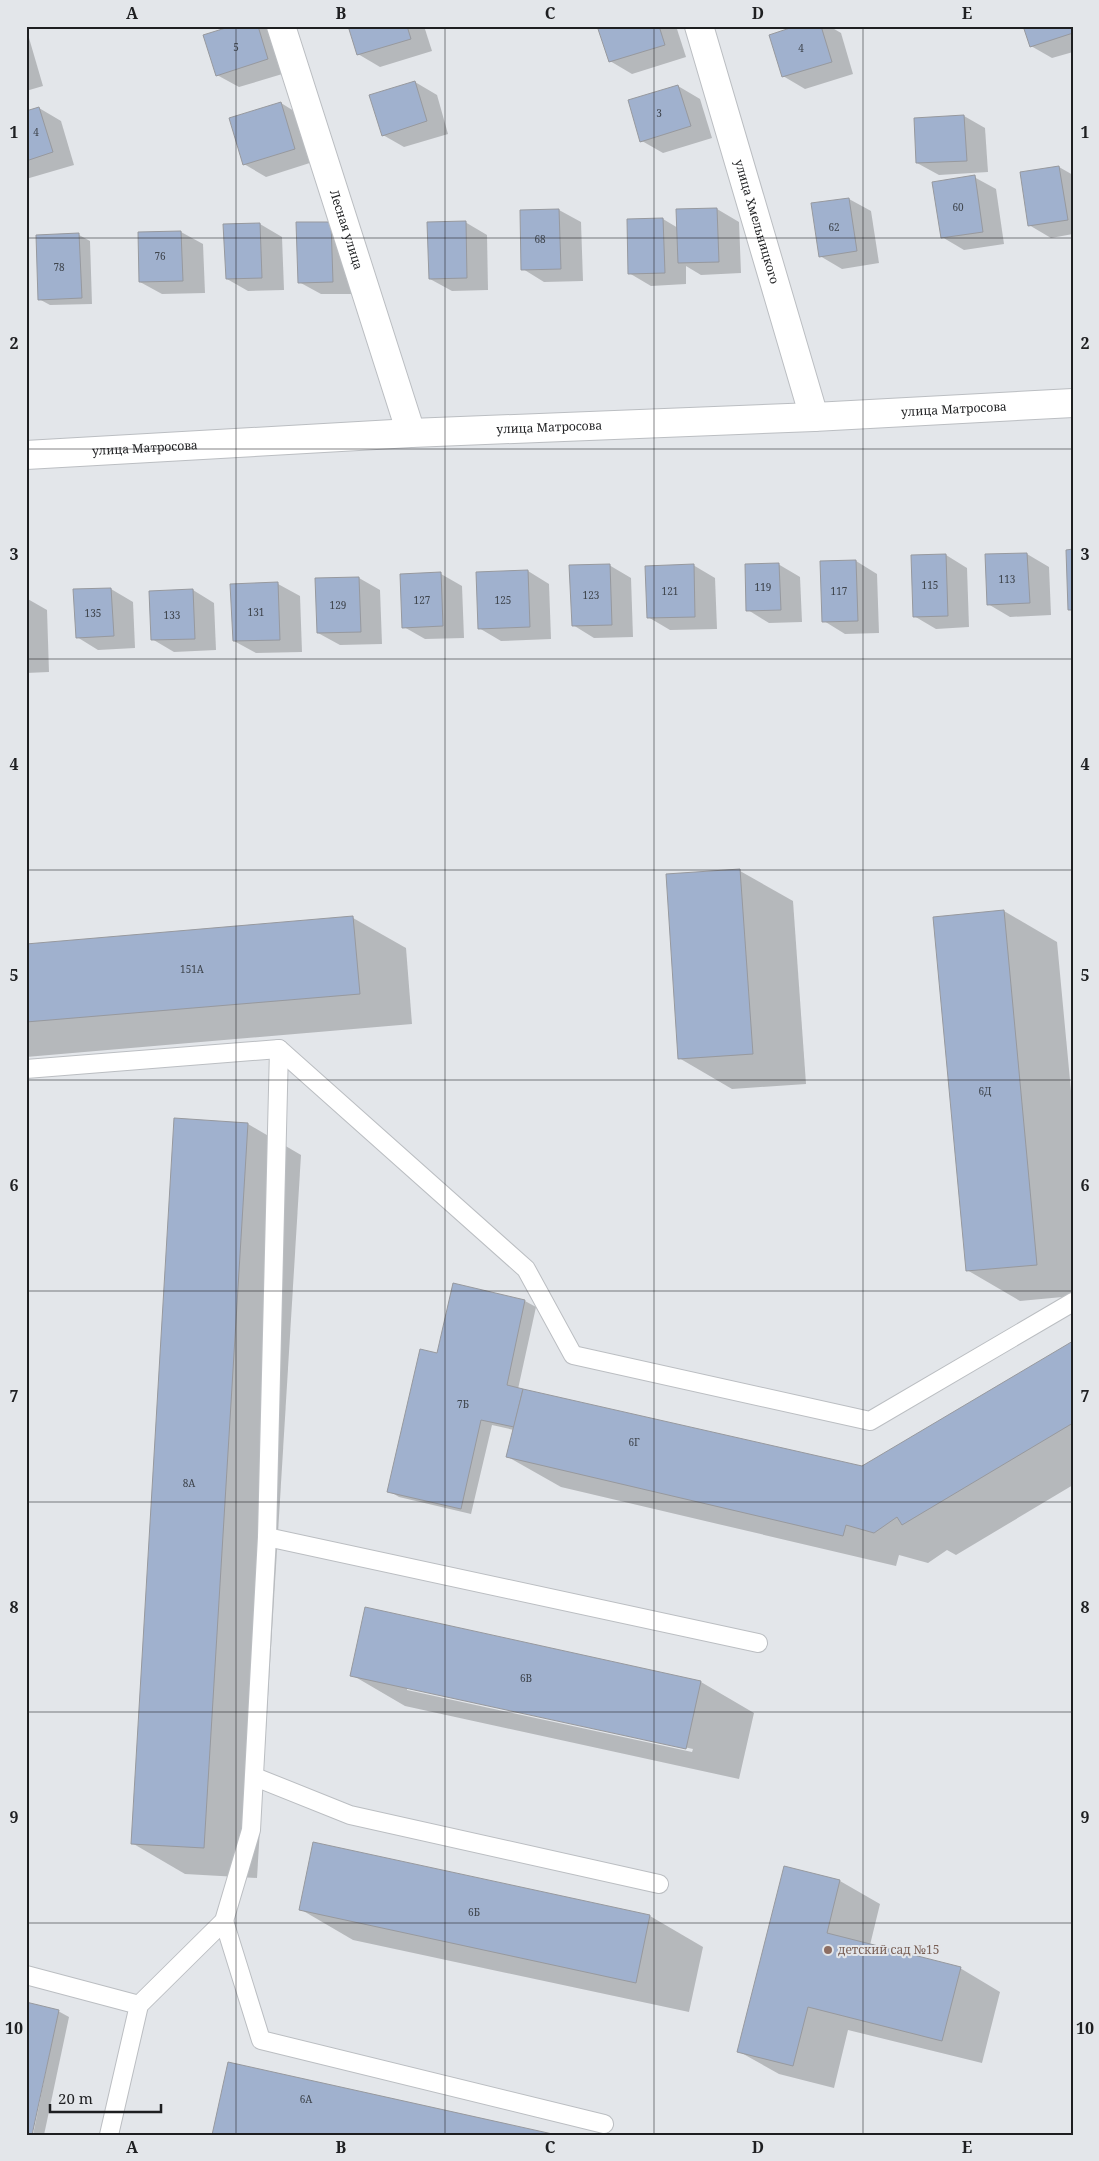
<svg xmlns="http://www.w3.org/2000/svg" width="1099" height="2161" font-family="'Noto Serif',serif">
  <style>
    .shadow { fill: #0003; fill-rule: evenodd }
    .building { fill: #a0b1ce; stroke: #97999e }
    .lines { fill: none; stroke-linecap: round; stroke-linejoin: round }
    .service-casing { stroke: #bbbec2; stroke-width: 20 }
    .minor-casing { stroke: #bbbec2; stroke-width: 30 }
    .secondary-casing { stroke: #bbbec2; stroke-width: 30 }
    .service { stroke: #fff; stroke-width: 18 }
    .minor { stroke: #fff; stroke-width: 28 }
    .secondary { stroke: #fff; stroke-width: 28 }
    .grid { fill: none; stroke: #1e1f21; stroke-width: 1; stroke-opacity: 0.55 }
    .education-dot { fill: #8d6e63; stroke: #e3e6ea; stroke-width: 2 }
    .labels { text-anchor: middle; stroke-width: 4; stroke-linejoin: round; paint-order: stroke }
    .number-label { font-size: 10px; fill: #3e444c }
    .street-label { font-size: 12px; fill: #1e1f21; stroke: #e3e6ea }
    .education-label { font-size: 12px; fill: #785e54; stroke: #e3e6ea; text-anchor: start }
    .neatline { fill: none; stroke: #1e1f21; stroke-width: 2 }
    .grid-label { font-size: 16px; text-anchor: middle; font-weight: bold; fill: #1e1f21 }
  </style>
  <rect width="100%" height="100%" fill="#e3e6ea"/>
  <g class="shadow">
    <path d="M237 26H266L277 33 289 72 239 87 217 75Z"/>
    <path d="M350 26H424L432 51 380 67 358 54Z"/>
    <path d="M599 26H676L686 57 632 74 610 61Z"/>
    <path d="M800 26H829L841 33 853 74 805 89 783 76Z"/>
    <path d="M1073 26V52L1052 58 1031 46Z"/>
    <path d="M26 36 29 38 43 86 26 91Z"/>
    <path d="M415 82 437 95 448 134 404 147 383 135Z"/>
    <path d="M678 86 700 99 712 138 663 153 642 141Z"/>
    <path d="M281 103 302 116 316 161 266 177 244 164Z"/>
    <path d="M39 108 61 121 74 165 26 179V112Z"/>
    <path d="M964 116 985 128 988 172 939 175 917 163Z"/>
    <path d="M1059 167 1073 175V234L1051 238 1029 225 1021 173Z"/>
    <path d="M974 177 996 189 1004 244 964 250 942 237Z"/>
    <path d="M849 199 871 211 879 263 842 269 820 256Z"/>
    <path d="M717 209 739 222 741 273 701 275 686 266V284L651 286 629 273 663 219 678 228V210Z"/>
    <path d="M559 210 581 222 583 281 544 282 523 269 521 211Z"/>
    <path d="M465 222 487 235 488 290 452 291 430 279Z"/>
    <path d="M331 223 355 294H321L299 282Z"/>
    <path d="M260 224 282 237 284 290 248 291 227 279Z"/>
    <path d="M181 232 203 244 205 293 162 294 140 282Z"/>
    <path d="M79 235 90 241 92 304 50 305 39 299 37 236Z"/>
    <path d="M1027 554 1049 567 1051 615 1010 617 988 604Z"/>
    <path d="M946 555 967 568 969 627 936 629 914 616Z"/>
    <path d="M856 561 877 574 879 633 845 634 824 621Z"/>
    <path d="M778 564 800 577 802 622 769 623 748 610Z"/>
    <path d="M609 565 631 578 633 637 594 638 573 625Z"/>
    <path d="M693 565 715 578 717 629 670 630 648 617Z"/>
    <path d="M528 571 549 584 551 639 501 641 479 628Z"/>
    <path d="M441 574 462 586 464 638 425 639 404 627Z"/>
    <path d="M359 578 380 590 382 644 340 645 318 633Z"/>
    <path d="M278 584 300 596 302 652 256 653 234 641 232 585Z"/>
    <path d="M111 589 133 602 135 648 98 650 77 637Z"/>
    <path d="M193 590 214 603 216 650 174 652 152 639Z"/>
    <path d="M26 598 47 610 49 672 26 673Z"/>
    <path d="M740 871 793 901 806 1084 732 1089 679 1058Z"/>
    <path d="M1004 911 1057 942 1073 1112V1296L1020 1301 967 1270Z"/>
    <path d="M353 918 406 948 412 1024 26 1057V946Z"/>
    <path d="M248 1124 301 1155 257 1878 185 1874 132 1843Z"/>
    <path d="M454 1284 525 1301 536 1307 518 1389 862 1467 1073 1342V1485L956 1555 947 1550 928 1563 899 1555 896 1566 561 1487 508 1457 514 1430 492 1425 471 1514 399 1497 389 1491 438 1354Z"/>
    <path d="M352 1675 701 1682 754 1713 739 1779 405 1706ZM407 1687 693 1749 692 1752 407 1690Z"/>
    <path d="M785 1867 840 1881 880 1904 870 1945 960 1968 1000 1992 982 2063 848 2030 834 2088 779 2074 738 2051Z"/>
    <path d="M300 1909 650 1916 703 1947 689 2012 353 1940Z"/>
    <path d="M58 2011 69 2017 44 2135H33Z"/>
  </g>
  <g class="building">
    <path d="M232 26H258L268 59 216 76 203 35Z"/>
    <path d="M348 26H407L411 39 357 55Z"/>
    <path d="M597 26H659L665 45 609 62Z"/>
    <path d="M796 26H821L832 62 782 77 769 35Z"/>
    <path d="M1023 26H1073V33L1030 47Z"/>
    <path d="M415 81 427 121 382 136 369 95Z"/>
    <path d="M678 85 691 126 640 142 628 100Z"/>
    <path d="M281 102 295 149 243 165 229 118Z"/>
    <path d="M39 107 53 152 26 161V111Z"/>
    <path d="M964 115 967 161 916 163 914 118Z"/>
    <path d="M1059 166 1068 220 1028 226 1020 172Z"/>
    <path d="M975 175 983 232 941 238 932 182Z"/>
    <path d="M849 198 857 251 819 257 811 203Z"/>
    <path d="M717 208 719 262 678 263 676 209Z"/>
    <path d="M559 209 561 269 521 270 520 210Z"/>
    <path d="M663 218 665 273 628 274 627 219Z"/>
    <path d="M466 221 467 278 429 279 427 222Z"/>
    <path d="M296 222H331L333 282 298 283Z"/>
    <path d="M260 223 262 278 226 279 223 224Z"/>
    <path d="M181 231 183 281 139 282 138 232Z"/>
    <path d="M79 233 82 298 38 300 36 235Z"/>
    <path d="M1073 549V610H1068L1066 550Z"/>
    <path d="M1027 553 1030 603 987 605 985 554Z"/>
    <path d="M946 554 948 616 913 617 911 555Z"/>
    <path d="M856 560 858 621 822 622 820 561Z"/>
    <path d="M779 563 781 610 746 611 745 564Z"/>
    <path d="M610 564 612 625 572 626 569 565Z"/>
    <path d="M694 564 695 617 647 618 645 566Z"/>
    <path d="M528 570 530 627 478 629 476 572Z"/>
    <path d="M441 572 443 626 402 628 400 574Z"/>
    <path d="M359 577 361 632 317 633 315 578Z"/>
    <path d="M278 582 280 640 233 641 230 584Z"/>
    <path d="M111 588 114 636 76 638 73 589Z"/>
    <path d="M193 589 195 639 151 640 149 591Z"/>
    <path d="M26 614 28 660 26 661Z"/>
    <path d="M740 869 753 1054 678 1059 666 874Z"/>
    <path d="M1004 910 1037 1265 966 1271 933 917Z"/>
    <path d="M353 916 360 994 26 1022V944Z"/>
    <path d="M174 1118 248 1123 204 1848 131 1844Z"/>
    <path d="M453 1283 525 1300 507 1385 523 1389 514 1427 481 1420 461 1509 387 1492 420 1349 437 1353Z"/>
    <path d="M1073 1341V1423L902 1525 897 1517 874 1533 846 1525 843 1536 506 1457 523 1389 862 1466Z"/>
    <path d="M365 1607 701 1681 686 1749 350 1676Z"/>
    <path d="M313 1842 650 1915 636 1983 299 1910Z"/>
    <path d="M784 1866 840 1880 827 1933 961 1967 942 2041 808 2007 793 2066 737 2052Z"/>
    <path d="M26 2002 59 2010 32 2135H26Z"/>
    <path d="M228 2062 557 2135H212Z"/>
  </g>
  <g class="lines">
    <defs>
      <g id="service">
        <path d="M26 1069 279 1049 526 1269 573 1355 870 1421 1073 1302"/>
        <path d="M267 1537 758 1643"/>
        <path d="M255 1777 350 1815 659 1884"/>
        <path d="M224 1921 261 2040 604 2124"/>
        <path d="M26 1975 139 2005"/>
        <path d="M109 2135 139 2005 224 1921 251 1830 267 1537 279 1049"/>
      </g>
      <g id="minor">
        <path id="s1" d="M281 26 411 433"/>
        <path id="s2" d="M699 26 814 417"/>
      </g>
      <g id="secondary">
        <path id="s3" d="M26 455 411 433 814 417 1073 403"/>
      </g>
    </defs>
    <use href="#service" class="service-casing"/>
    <use href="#minor" class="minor-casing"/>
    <use href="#secondary" class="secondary-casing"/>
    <use href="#service" class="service"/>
    <use href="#minor" class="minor"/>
    <use href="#secondary" class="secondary"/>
  </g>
  <path class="grid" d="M236 26V2135M445 26V2135M654 26V2135M863 26V2135M26 238H1073M26 449H1073M26 659H1073M26 870H1073M26 1080H1073M26 1291H1073M26 1502H1073M26 1712H1073M26 1923H1073"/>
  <circle class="education-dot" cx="828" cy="1950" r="5"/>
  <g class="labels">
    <g class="number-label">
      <text x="236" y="51">5</text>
      <text x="801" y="52">4</text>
      <text x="659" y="117">3</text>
      <text x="36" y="136">4</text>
      <text x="958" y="211">60</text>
      <text x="834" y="231">62</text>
      <text x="540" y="243">68</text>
      <text x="160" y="260">76</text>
      <text x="59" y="271">78</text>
      <text x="1007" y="583">113</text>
      <text x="930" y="589">115</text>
      <text x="763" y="591">119</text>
      <text x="670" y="595">121</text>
      <text x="839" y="595">117</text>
      <text x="591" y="599">123</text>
      <text x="422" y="604">127</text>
      <text x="503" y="604">125</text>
      <text x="338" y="609">129</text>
      <text x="256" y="616">131</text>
      <text x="93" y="617">135</text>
      <text x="172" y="619">133</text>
      <text x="192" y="973">151А</text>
      <text x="985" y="1095">6Д</text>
      <text x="463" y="1408">7Б</text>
      <text x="634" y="1446">6Г</text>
      <text x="189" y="1487">8А</text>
      <text x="526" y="1682">6В</text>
      <text x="474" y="1916">6Б</text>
      <text x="306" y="2103">6А</text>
    </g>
    <g class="street-label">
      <text dy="4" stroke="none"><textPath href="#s2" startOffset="204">улица Хмельницкого</textPath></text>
      <text dy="4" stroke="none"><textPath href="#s1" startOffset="214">Лесная улица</textPath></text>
      <text dy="4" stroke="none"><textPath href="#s3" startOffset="929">улица Матросова</textPath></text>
      <text dy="4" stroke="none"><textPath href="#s3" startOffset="524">улица Матросова</textPath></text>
      <text dy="4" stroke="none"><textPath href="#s3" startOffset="119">улица Матросова</textPath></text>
    </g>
    <g class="education-label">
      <text x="838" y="1954">детский сад №15</text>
    </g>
  </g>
  <rect width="1099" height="2161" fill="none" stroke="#e3e6ea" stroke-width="55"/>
  <path d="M50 2104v8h111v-8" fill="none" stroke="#1e1f21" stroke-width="2.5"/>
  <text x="58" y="2104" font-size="15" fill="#1e1f21" stroke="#e3e6ea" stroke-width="4" paint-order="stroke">20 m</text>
  <rect x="28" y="28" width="1044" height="2106" class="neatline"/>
  <g class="grid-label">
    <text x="132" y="19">A</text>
    <text x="341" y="19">B</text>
    <text x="550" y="19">C</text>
    <text x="758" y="19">D</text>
    <text x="967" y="19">E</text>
    <text x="14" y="138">1</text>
    <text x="1085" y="138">1</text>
    <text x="14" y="349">2</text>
    <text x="1085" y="349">2</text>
    <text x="14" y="560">3</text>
    <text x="1085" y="560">3</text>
    <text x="14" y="770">4</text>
    <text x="1085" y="770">4</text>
    <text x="14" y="981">5</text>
    <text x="1085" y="981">5</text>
    <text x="14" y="1191">6</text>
    <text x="1085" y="1191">6</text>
    <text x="14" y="1402">7</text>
    <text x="1085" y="1402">7</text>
    <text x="14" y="1613">8</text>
    <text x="1085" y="1613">8</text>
    <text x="14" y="1823">9</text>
    <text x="1085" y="1823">9</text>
    <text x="14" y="2034">10</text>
    <text x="1085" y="2034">10</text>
    <text x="132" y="2153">A</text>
    <text x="341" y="2153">B</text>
    <text x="550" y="2153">C</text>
    <text x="758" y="2153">D</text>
    <text x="967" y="2153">E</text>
  </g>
</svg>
